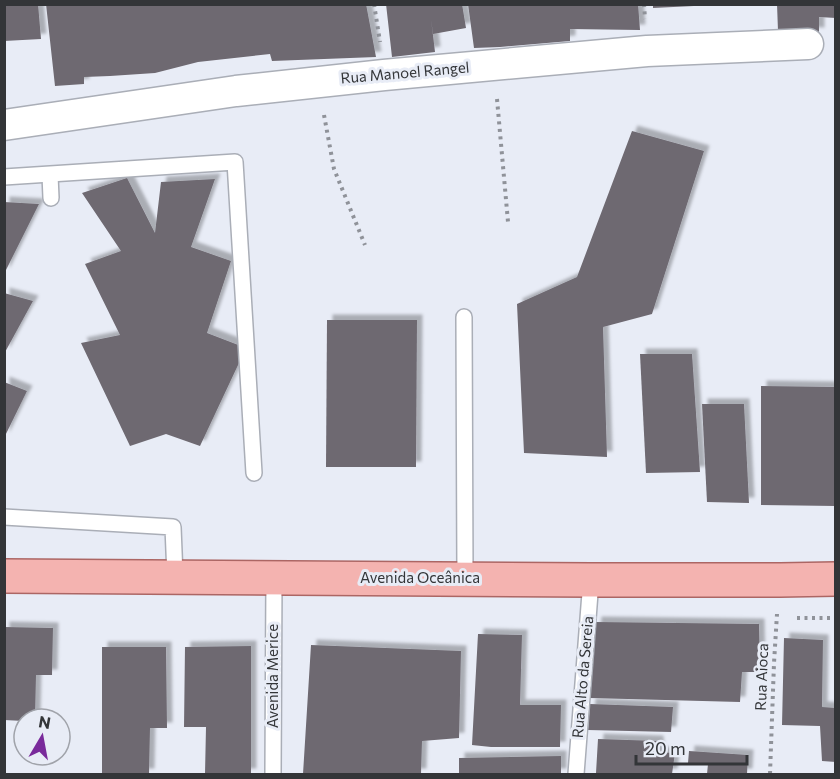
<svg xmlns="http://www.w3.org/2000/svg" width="840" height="779" font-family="Commissioner,sans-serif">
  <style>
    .building { fill: #6e6971; filter: url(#shadow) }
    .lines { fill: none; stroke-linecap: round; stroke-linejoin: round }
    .lane-casing { stroke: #aaaeb7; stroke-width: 18 }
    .street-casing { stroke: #aaaeb7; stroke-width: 33 }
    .primary-casing { stroke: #ac6664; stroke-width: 36 }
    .path { stroke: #8f9299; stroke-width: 4; stroke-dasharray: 3 4.5; stroke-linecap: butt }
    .lane { stroke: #fff; stroke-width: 15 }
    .street { stroke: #fff; stroke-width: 30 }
    .primary { stroke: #f4b3b0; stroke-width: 33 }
    .labels { text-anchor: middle; stroke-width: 6; stroke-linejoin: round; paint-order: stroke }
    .street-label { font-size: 15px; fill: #333538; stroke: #e8ecf6 }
  </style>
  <defs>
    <filter id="shadow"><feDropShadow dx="5.5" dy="-5.5" stdDeviation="1.5" flood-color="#0004"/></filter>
  </defs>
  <rect width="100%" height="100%" fill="#e8ecf6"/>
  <g class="building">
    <path d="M4 4H38L41 39 4 41Z"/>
    <path d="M46 4H366L376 57 272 61 270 54 198 62 155 73 110 76 84 77V84L55 86Z"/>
    <path d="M386 4H462L466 28 433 34 431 19 435 52 392 57Z"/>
    <path d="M468 4H638L640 30 570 29V41L500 47 474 48Z"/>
    <path d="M653 4H694V6L653 8Z"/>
    <path d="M777 4H836V18L819 17V33L778 31Z"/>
    <path d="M632 131 704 151 652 314 603 327 607 457 524 453 517 304 577 277Z"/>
    <path d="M127 178 155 233 161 182 215 179 191 247 231 261 207 333 246 348 200 446 166 434 130 446 81 343 120 335 85 264 121 251 82 193Z"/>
    <path d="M4 202 39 204 4 274Z"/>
    <path d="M4 293 33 301 4 354Z"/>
    <path d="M327 320H417L416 467H326Z"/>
    <path d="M640 354H692L700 472 646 473Z"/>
    <path d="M4 382 27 391 4 438Z"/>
    <path d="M761 386 836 387V506L761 505Z"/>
    <path d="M702 404H744L749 503 707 502Z"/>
    <path d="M596 622 759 624 760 672H742L740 702 590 698Z"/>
    <path d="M4 627 53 628 52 675H36L35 719H24V721L4 720Z"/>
    <path d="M478 634 522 635 520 705H561L560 747H491L472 745Z"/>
    <path d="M784 638 823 640 822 707 836 708V762L822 761 820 726 782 725Z"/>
    <path d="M311 645 461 651 459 738 422 741 421 774H303Z"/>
    <path d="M251 646V774H205L206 727H184L185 647Z"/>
    <path d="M102 647H166L167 728H150L149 774H102Z"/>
    <path d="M590 704 673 707 671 732 588 730Z"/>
    <path d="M598 739 658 741 659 752 675 753 672 774H625L596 773Z"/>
    <path d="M689 751 748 755 747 774H707L708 764 688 763Z"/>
    <path d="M561 756V774H459V758Z"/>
  </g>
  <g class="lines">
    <defs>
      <g id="lane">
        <path d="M50 175 51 198"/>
        <path d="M4 177 235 162 254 473"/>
        <path d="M464 317 465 578"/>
        <path d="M4 517 173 527 175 576"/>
        <path d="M273 774 274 577"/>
        <path d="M576 774 591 580"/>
      </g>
      <path id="street" d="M4 125 236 91 384 75 647 51 808 44"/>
      <path id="primary" d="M4 576 591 580H780L836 579"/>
    </defs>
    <use href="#lane" class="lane-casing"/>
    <use href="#street" class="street-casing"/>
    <use href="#primary" class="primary-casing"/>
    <g class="path">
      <path d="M374 4 380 42"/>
      <path d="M644 4 645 19"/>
      <path d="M497 99 508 222"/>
      <path d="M324 115 334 169 365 245"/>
      <path d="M797 618H836"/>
      <path d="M770 774 774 663 777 614"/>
    </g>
    <use href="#lane" class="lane"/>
    <use href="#street" class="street"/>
    <use href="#primary" class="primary"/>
  </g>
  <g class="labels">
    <g class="street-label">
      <text transform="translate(405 73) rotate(-5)" y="5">Rua Manoel Rangel</text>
      <text x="420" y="583">Avenida Oceânica</text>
      <text transform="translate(273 676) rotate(-90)" y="5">Avenida Merice</text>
      <text transform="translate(583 677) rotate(-85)" y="5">Rua Alto da Sereia</text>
      <text transform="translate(762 677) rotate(-88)" y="5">Rua Aioca</text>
    </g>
  </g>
  <rect width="840" height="779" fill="none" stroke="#333538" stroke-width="12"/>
  <g transform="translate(42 737) rotate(10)"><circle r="28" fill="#e8ecf6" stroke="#a0a3aa" stroke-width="1.5"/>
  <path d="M0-4.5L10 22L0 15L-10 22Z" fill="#792a9b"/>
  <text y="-9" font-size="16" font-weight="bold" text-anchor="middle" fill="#333538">N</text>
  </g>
  <path d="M636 755v9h111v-9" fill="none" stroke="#333538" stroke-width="3"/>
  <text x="645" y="755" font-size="18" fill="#333538" stroke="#e8ecf6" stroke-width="4.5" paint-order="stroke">20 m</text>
</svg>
